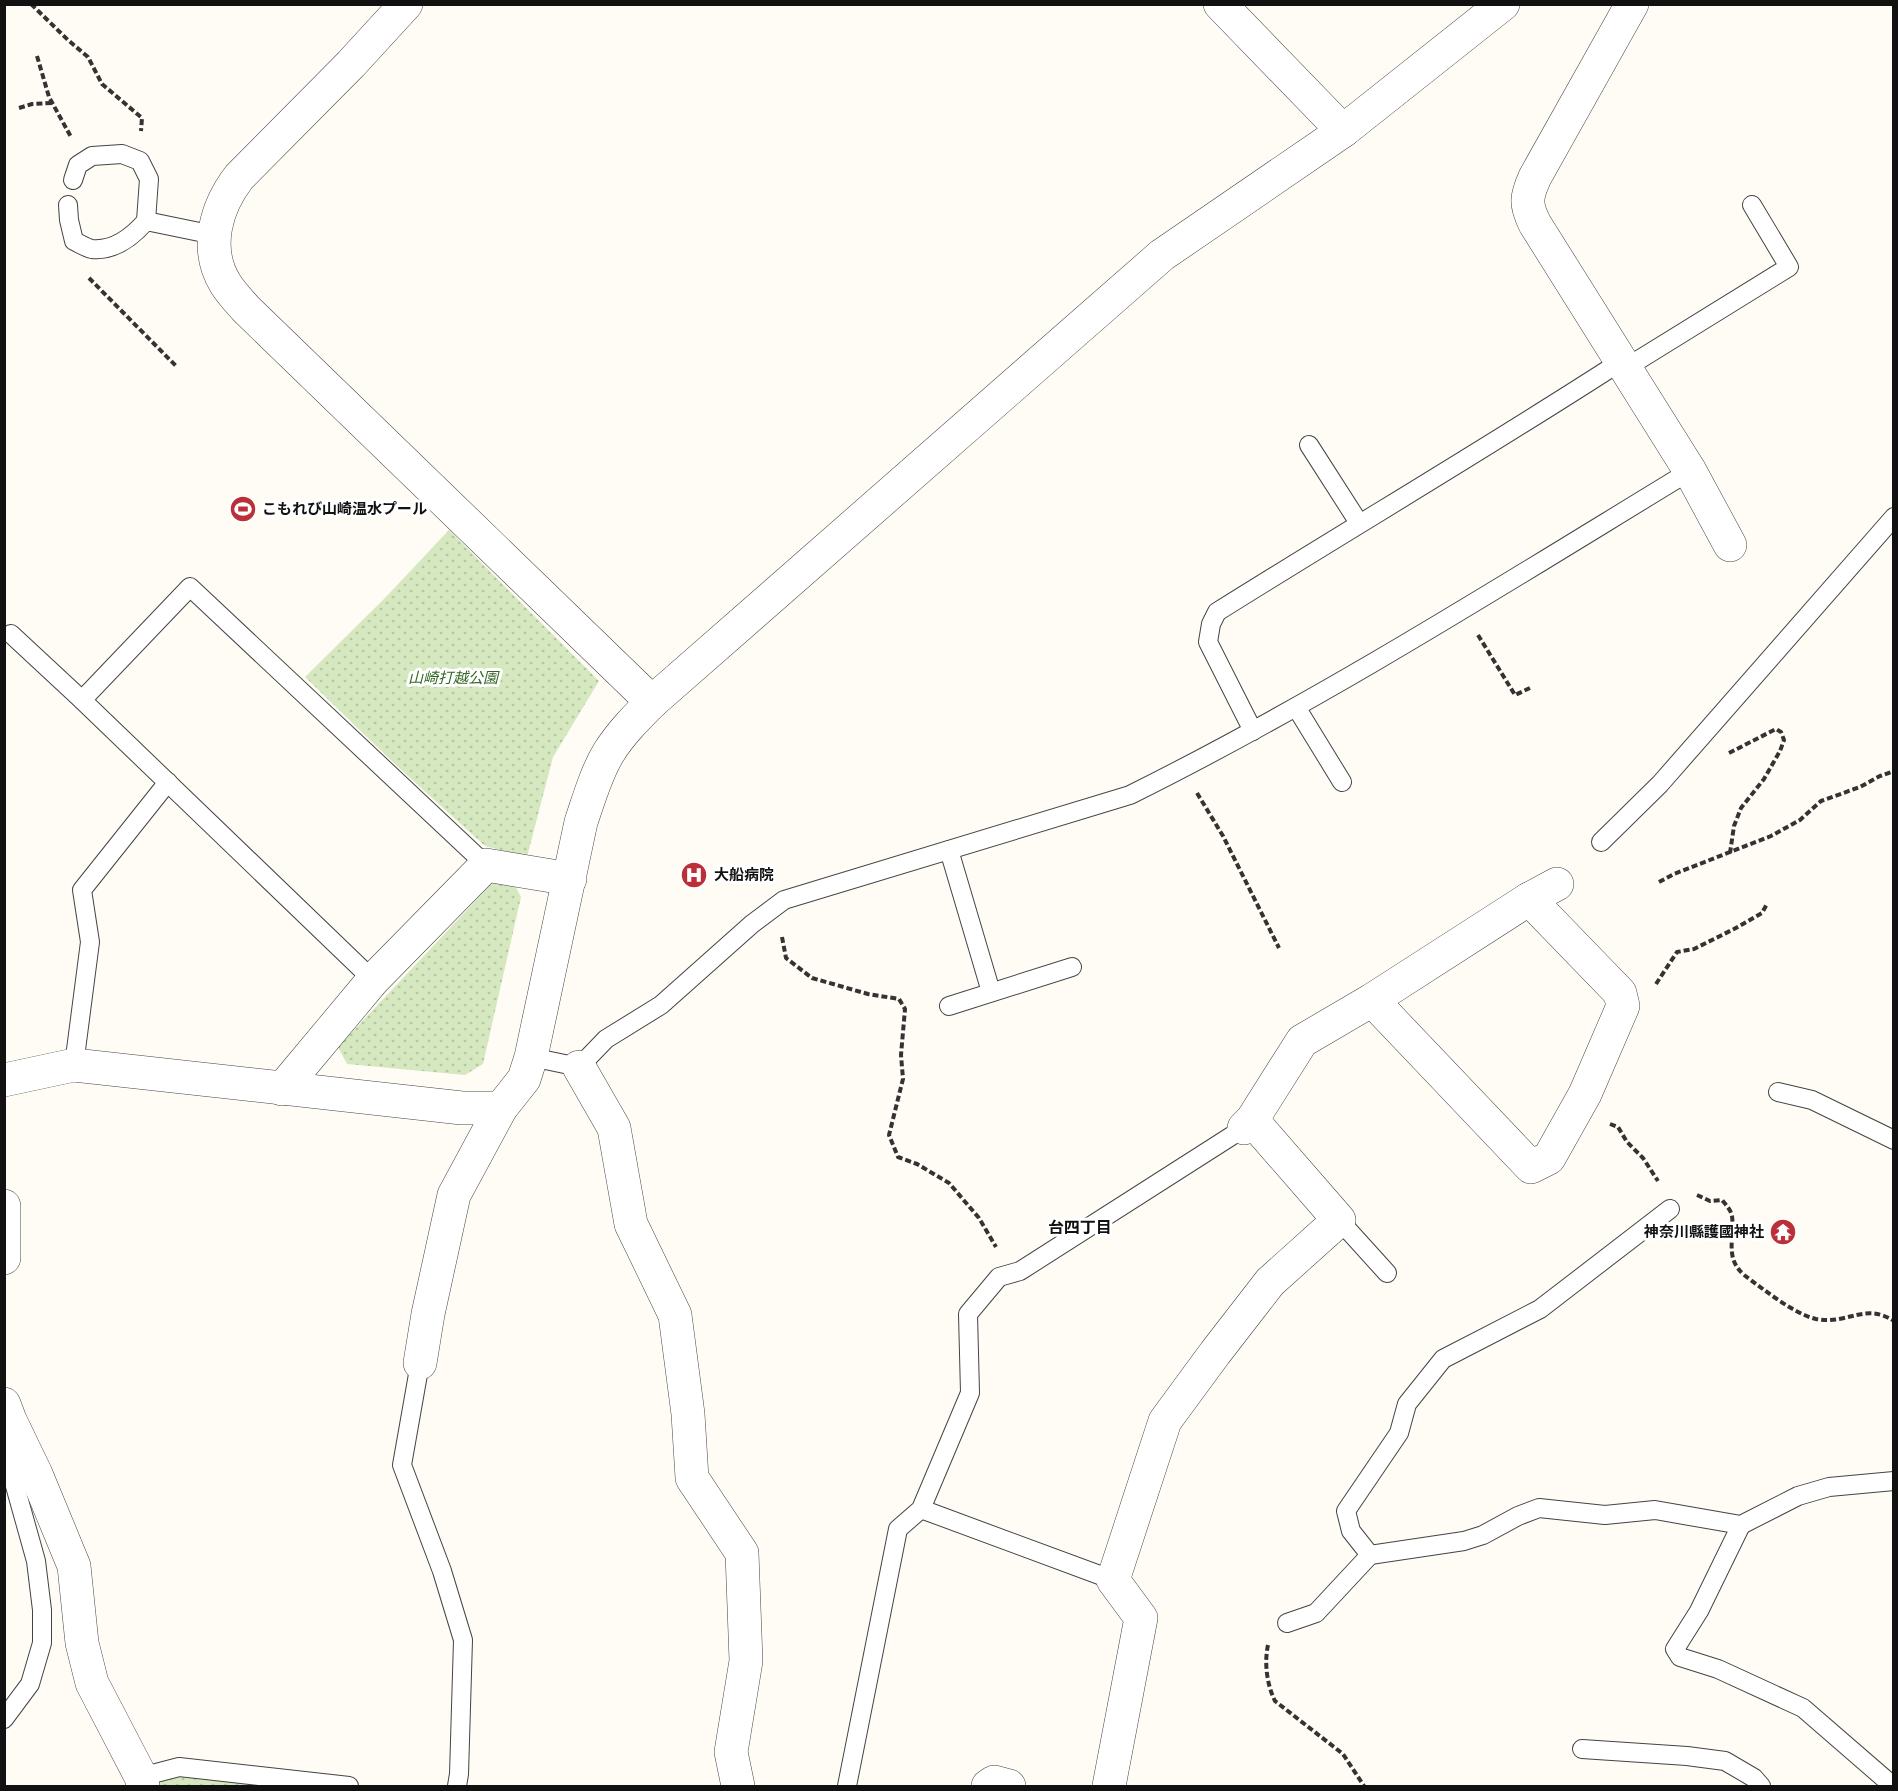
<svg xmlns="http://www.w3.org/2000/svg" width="1898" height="1791" font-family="'Noto Serif','Noto Sans JP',serif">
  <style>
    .park { fill: url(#park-dots) }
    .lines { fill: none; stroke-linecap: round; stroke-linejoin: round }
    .lane-casing { stroke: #444; stroke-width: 20 }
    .street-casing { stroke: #444; stroke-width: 34 }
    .path { stroke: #333; stroke-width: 4; stroke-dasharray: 6 3; stroke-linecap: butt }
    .lane { stroke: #fff; stroke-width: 18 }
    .street { stroke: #fff; stroke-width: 33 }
    .labels { text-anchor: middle; stroke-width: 6; stroke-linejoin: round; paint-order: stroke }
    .poi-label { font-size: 15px; font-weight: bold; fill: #111; stroke: #fff; text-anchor: start }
    .park-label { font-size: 15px; font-style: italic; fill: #326623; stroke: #fff }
    .neighbourhood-label { font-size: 16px; font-weight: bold; fill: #111; stroke: #fff }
  </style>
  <defs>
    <pattern id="park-dots" width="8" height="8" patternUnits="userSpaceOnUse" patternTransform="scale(1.5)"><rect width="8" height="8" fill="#d5e8bf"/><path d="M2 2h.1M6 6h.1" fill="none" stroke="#b6c6a3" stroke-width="1.8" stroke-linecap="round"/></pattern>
  </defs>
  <rect width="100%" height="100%" fill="#fefcf5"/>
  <g class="park">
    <path d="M449 530 599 681 553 757 527 857 485 846 397 766 305 677 385 598Z"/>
    <path d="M498 877H510L521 897 483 1064 465 1075 347 1064 338 1047Z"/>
    <path d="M166 1774 265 1786H160V1784Z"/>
  </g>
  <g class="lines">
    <defs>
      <g id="lane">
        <path d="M73 180 78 165 92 156 122 154 140 161 149 179 146 221"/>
        <path d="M68 205 69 220 74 241C79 243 86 248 92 249 114 251 133 236 146 221L214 235"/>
        <path d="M1624 369 1789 267 1752 205"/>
        <path d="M1309 445 1359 523"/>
        <path d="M11 634 82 700"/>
        <path d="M1296 707 1342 782"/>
        <path d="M1253 731 1208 642 1211 624 1217 612C1351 528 1487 448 1620 362"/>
        <path d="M1601 842 1660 784 1894 517"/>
        <path d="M949 850 991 992"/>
        <path d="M373 980 82 700 190 587 486 865"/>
        <path d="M949 1006 1072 967"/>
        <path d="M531 1057 579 1067 606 1039 661 1005 752 924 784 900 1130 795C1323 699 1506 583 1690 471"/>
        <path d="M74 1065 90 942 82 890 168 782"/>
        <path d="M1778 1092 1812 1100 1894 1140"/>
        <path d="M1670 1209 1540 1309 1443 1359 1407 1404 1399 1433 1346 1511 1351 1531 1370 1555 1464 1541 1483 1535 1518 1516 1539 1508 1605 1515 1655 1510 1741 1525 1798 1496 1829 1487 1894 1481"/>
        <path d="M1339 1220 1387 1273"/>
        <path d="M420 1363 402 1465 442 1571 463 1640 459 1774 457 1786"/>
        <path d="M921 1509 1113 1580"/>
        <path d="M1741 1525 1699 1611 1675 1649 1680 1657 1718 1669 1803 1708 1893 1786"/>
        <path d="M1287 1623 1316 1613 1370 1555"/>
        <path d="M4 1719 30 1684 42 1643V1610L36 1561 8 1461 9 1431"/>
        <path d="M1582 1749 1687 1756 1725 1761 1754 1778 1761 1786"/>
        <path d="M141 1777 179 1767 349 1786"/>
        <path d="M847 1786 898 1529 921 1509 970 1393 968 1314 999 1277 1020 1271 1244 1128"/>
      </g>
      <g id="street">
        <path d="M406 4 351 64 239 177C216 207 204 248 225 283 231 293 239 301 246 309L652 702"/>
        <path d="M1220 4 1343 131"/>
        <path d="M1632 4 1535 177C1526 197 1525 204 1535 224L1690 471 1730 545"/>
        <path d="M1372 1000 1531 1167 1549 1158 1585 1094 1623 1006 1620 993 1529 899"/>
        <path d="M579 1067 614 1128 631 1224 675 1315 688 1414 692 1478 742 1553 746 1661 731 1752 738 1786"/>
        <path d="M4 1080 74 1065 462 1108H501"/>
        <path d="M282 1089 373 980 486 865 570 879"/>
        <path d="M1244 1128 1252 1120 1302 1041 1372 1000 1529 899 1557 884"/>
        <path d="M4 1206V1258"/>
        <path d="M420 1363 428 1314 454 1195 501 1108 524 1079 531 1057 581 822C589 799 596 773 609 752 621 733 636 718 652 702L1162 255 1343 131 1503 4"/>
        <path d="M4 1404 10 1420 36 1474 74 1566 82 1643 92 1683 141 1777 143 1786"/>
        <path d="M988 1786 994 1782 1009 1786"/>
        <path d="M1109 1786 1141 1618 1113 1580 1165 1421 1215 1353 1270 1282 1339 1220 1252 1120"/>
      </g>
    </defs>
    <use href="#lane" class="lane-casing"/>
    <use href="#street" class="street-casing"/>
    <g class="path">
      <path d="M31 4 68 40 88 57 102 84 142 118 141 131"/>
      <path d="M37 56 49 97 71 137"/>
      <path d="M19 108 32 104 52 103"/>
      <path d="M89 278 177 367"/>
      <path d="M1478 635 1515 695 1530 688"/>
      <path d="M1729 753 1776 729 1781 732 1784 740 1780 751 1764 779 1741 808 1734 826 1730 853"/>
      <path d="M1197 793 1223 836 1279 948"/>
      <path d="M1659 882 1674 874 1771 836 1800 820 1821 801 1860 787 1880 776 1894 771"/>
      <path d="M782 937 786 958 812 978 868 994 899 999 905 1009 901 1055 903 1079 889 1135 898 1157 917 1164 949 1183 979 1218 996 1247"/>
      <path d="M1656 984 1677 952 1694 949 1734 929 1762 913 1767 904"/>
      <path d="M1610 1124 1618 1127 1627 1142 1643 1158 1658 1181"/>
      <path d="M1697 1195 1710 1201 1722 1200C1726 1205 1731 1210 1732 1216 1735 1239 1724 1257 1744 1275 1763 1289 1794 1314 1816 1319 1848 1325 1865 1302 1894 1321"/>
      <path d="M1268 1645C1264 1663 1267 1685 1275 1701L1343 1754 1364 1786"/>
    </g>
    <use href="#lane" class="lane"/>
    <use href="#street" class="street"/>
  </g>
  <defs>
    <symbol id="stadium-disc" viewBox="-11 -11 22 22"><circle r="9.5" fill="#ba2f38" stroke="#fff"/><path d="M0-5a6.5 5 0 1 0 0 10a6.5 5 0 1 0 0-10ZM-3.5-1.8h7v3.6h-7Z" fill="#fff"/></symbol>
    <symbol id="hospital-disc" viewBox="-11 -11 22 22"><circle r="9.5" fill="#ba2f38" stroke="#fff"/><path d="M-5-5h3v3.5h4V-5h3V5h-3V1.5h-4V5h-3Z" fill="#fff"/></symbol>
    <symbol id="temple-disc" viewBox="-11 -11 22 22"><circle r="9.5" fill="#ba2f38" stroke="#fff"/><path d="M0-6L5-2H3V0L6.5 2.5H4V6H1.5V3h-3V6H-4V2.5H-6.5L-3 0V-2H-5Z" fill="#fff"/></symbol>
  </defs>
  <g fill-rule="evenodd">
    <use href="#stadium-disc" x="228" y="494" width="30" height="30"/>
    <use href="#hospital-disc" x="679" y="860" width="30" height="30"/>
    <use href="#temple-disc" x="1768" y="1217" width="30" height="30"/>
  </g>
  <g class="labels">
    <g class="poi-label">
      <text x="262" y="514">こもれび山崎温水プール</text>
      <text x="714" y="880">大船病院</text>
      <text x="1764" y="1237" text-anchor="end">神奈川縣護國神社</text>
    </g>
    <g class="park-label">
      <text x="453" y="683">山崎打越公園</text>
    </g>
    <g class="neighbourhood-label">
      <text x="1080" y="1233">台四丁目</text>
    </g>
  </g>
  <rect width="1898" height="1791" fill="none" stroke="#111111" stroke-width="12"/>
</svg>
